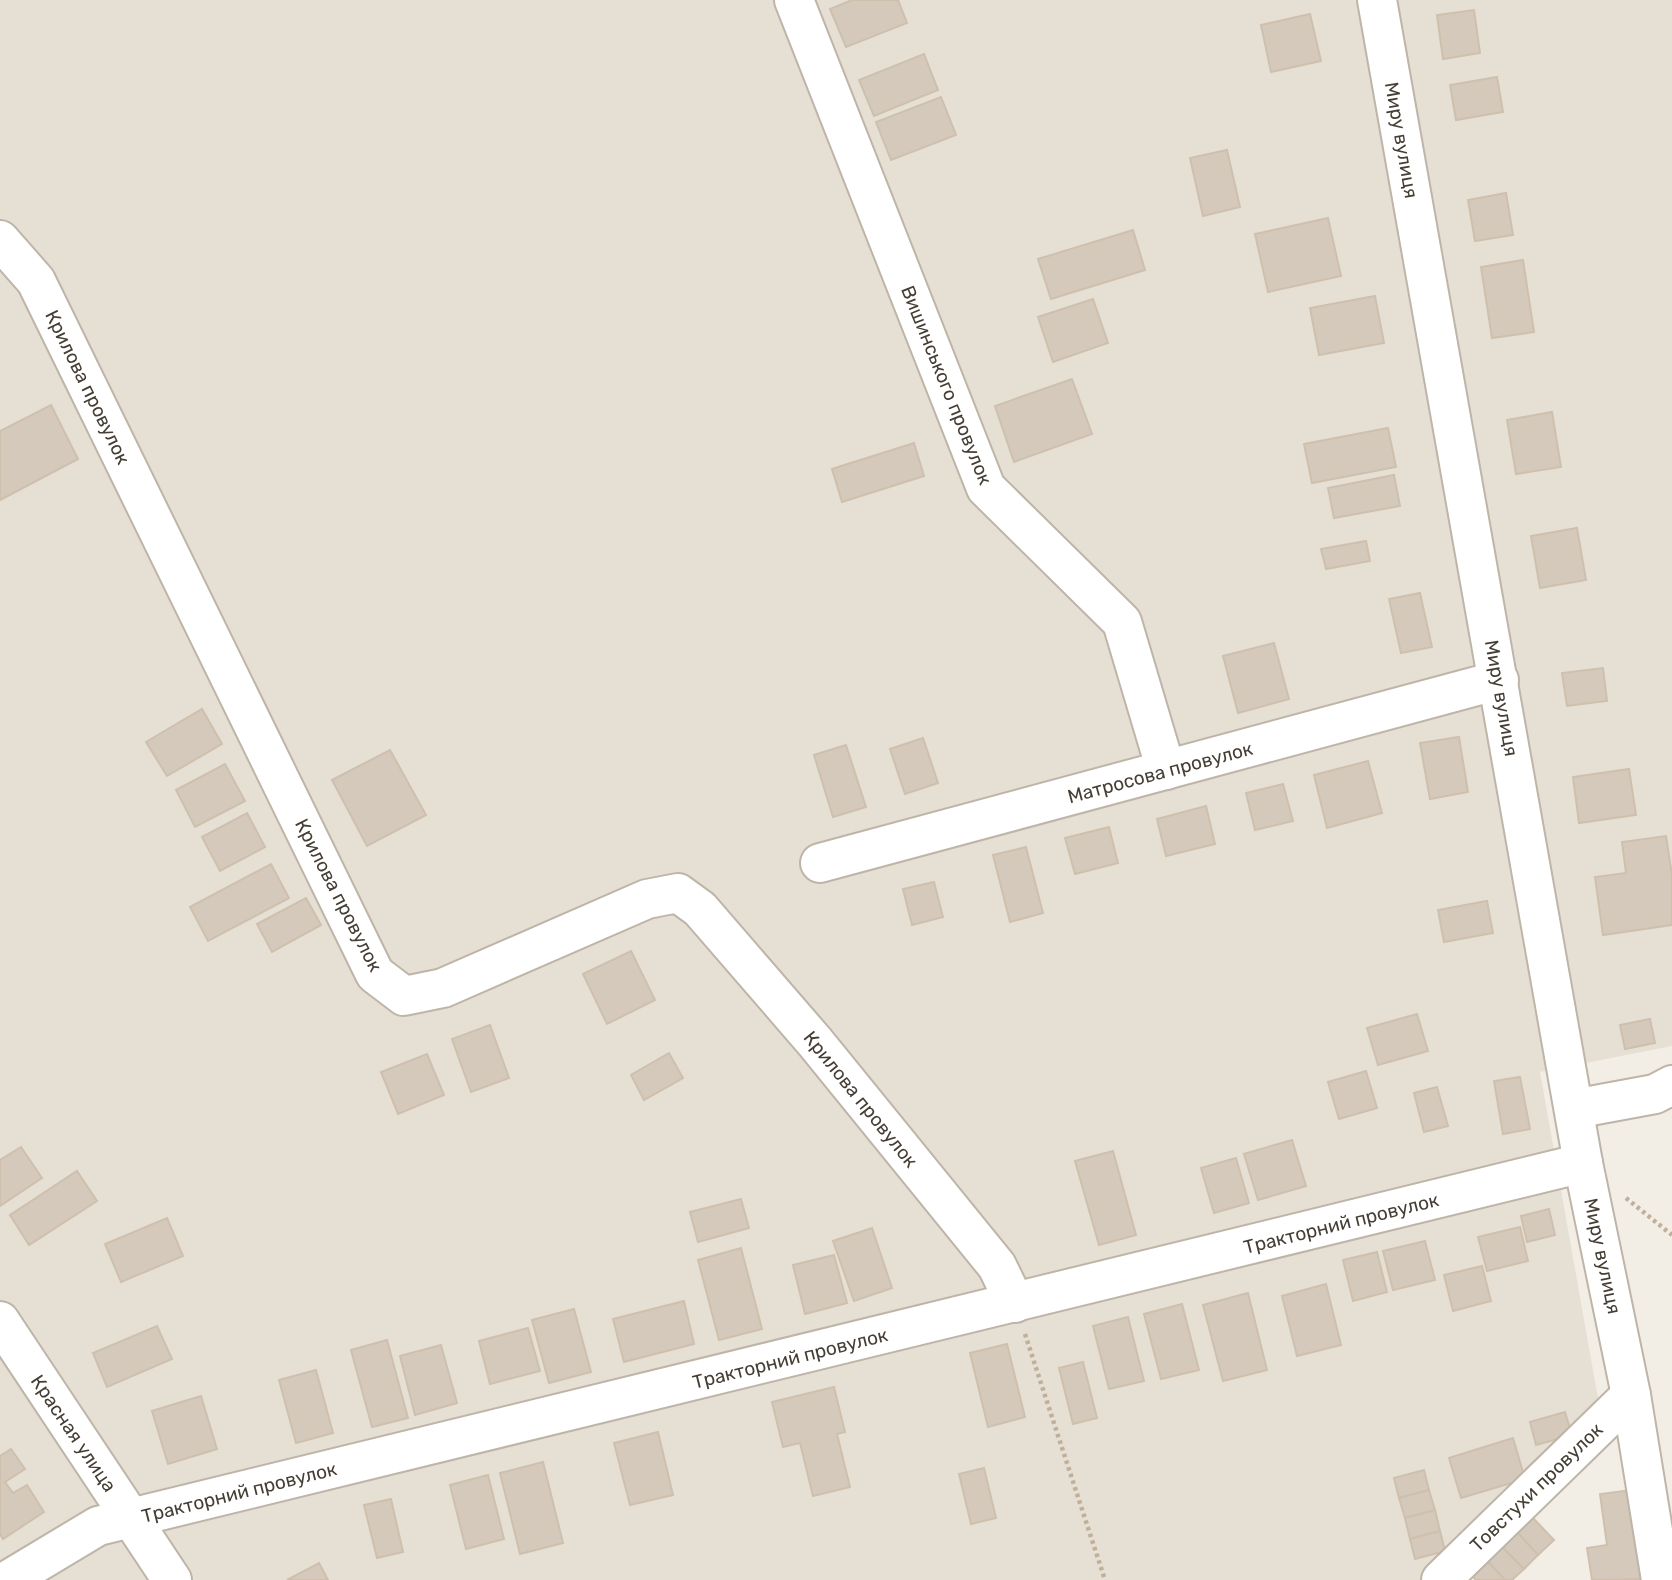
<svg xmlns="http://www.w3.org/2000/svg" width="1672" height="1580" font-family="Rubik,sans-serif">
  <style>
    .residential { fill: #e6dfd3 }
    .building { fill: #d4c9bb; stroke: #cfc0ae; stroke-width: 2 }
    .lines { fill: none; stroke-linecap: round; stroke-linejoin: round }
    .minor-casing { stroke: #beb5a8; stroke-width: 42 }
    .path { stroke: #c0b099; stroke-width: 4.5; stroke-dasharray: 3.5 3.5; stroke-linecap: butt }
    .minor { stroke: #fff; stroke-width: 38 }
    .labels { text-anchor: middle; stroke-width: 5; stroke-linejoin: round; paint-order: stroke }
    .street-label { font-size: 19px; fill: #453e35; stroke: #fff }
  </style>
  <rect width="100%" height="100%" fill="#f3eee5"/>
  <path class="residential" d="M0 0H1672V1046L1540 1072 1601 1415 1431 1580H0Z"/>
  <g class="building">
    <path d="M852 0H898L907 23 846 47 830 9Z"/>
    <path d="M1474 10 1480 53 1443 59 1437 15Z"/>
    <path d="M1310 14 1321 61 1271 72 1261 25Z"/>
    <path d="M924 54 938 90 874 116 859 80Z"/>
    <path d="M1497 77 1503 112 1456 120 1450 85Z"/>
    <path d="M941 97 956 135 891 160 876 122Z"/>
    <path d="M1227 150 1240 207 1203 216 1190 158Z"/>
    <path d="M1506 193 1513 235 1475 241 1468 200Z"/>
    <path d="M1328 218 1341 276 1268 292 1255 234Z"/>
    <path d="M1133 230 1145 270 1051 299 1038 259Z"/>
    <path d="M1523 260 1534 332 1492 338 1481 267Z"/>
    <path d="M1375 296 1384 343 1319 355 1310 308Z"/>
    <path d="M1093 299 1108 343 1053 362 1038 317Z"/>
    <path d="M1072 379 1092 434 1014 462 995 406Z"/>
    <path d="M51 405 78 459 0 500V431Z"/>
    <path d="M1552 412 1561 467 1516 474 1507 420Z"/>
    <path d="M1388 428 1396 467 1312 483 1304 444Z"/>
    <path d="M914 443 924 476 842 502 832 469Z"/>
    <path d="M1394 475 1400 506 1334 518 1328 488Z"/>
    <path d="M1577 528 1586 580 1540 588 1531 536Z"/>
    <path d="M1366 541 1370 561 1326 569 1321 549Z"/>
    <path d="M1420 593 1432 647 1401 653 1389 599Z"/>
    <path d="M1274 643 1289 699 1238 713 1223 656Z"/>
    <path d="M1603 668 1607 701 1567 706 1562 673Z"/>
    <path d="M202 709 222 744 167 776 146 742Z"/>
    <path d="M1459 737 1468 792 1430 799 1420 743Z"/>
    <path d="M923 738 938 783 905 794 890 749Z"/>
    <path d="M846 745 866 807 833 817 814 755Z"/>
    <path d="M390 750 426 815 367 846 332 780Z"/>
    <path d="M1368 761 1382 813 1327 828 1314 775Z"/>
    <path d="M225 764 245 801 195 827 176 790Z"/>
    <path d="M1629 769 1636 815 1579 823 1573 777Z"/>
    <path d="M1283 784 1293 821 1255 830 1246 793Z"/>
    <path d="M1206 806 1215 844 1166 856 1157 819Z"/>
    <path d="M247 813 265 847 220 871 202 837Z"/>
    <path d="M1109 827 1118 863 1075 874 1065 838Z"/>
    <path d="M1666 836 1672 875V925L1603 935 1595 877 1626 873 1622 842Z"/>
    <path d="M1026 847 1043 913 1010 922 993 855Z"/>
    <path d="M271 864 289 898 208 941 190 907Z"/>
    <path d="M934 882 943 917 912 925 903 889Z"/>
    <path d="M306 898 321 925 272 952 257 924Z"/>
    <path d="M1487 901 1493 933 1444 942 1438 910Z"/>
    <path d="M631 951 655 1000 607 1024 583 974Z"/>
    <path d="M1417 1014 1428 1051 1378 1065 1367 1028Z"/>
    <path d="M1650 1019 1655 1043 1625 1049 1620 1025Z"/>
    <path d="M490 1025 509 1078 471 1092 452 1039Z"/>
    <path d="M669 1053 683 1078 644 1100 631 1075Z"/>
    <path d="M427 1054 444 1095 398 1114 381 1072Z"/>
    <path d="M1366 1071 1377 1108 1339 1119 1328 1082Z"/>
    <path d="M1520 1077 1530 1129 1503 1134 1494 1081Z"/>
    <path d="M1437 1087 1448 1126 1424 1132 1414 1093Z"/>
    <path d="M1292 1140 1306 1186 1258 1200 1244 1154Z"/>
    <path d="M21 1147 42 1178 0 1206V1160Z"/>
    <path d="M1113 1151 1136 1235 1099 1245 1075 1161Z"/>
    <path d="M1236 1158 1249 1203 1214 1213 1201 1168Z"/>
    <path d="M77 1171 97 1201 29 1245 10 1215Z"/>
    <path d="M741 1199 749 1228 698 1242 690 1212Z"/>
    <path d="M1549 1209 1555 1235 1527 1242 1521 1216Z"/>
    <path d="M167 1218 183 1256 121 1282 105 1244Z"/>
    <path d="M1520 1227 1528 1261 1487 1271 1478 1237Z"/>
    <path d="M872 1228 892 1288 854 1301 833 1241Z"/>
    <path d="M1425 1241 1435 1280 1393 1290 1383 1251Z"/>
    <path d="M741 1248 762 1329 719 1340 698 1260Z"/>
    <path d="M1377 1252 1387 1292 1353 1301 1343 1260Z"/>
    <path d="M834 1255 847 1303 805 1314 793 1265Z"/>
    <path d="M1482 1266 1491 1301 1453 1311 1444 1275Z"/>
    <path d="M1326 1284 1341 1345 1297 1356 1282 1296Z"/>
    <path d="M1248 1293 1267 1370 1223 1381 1203 1305Z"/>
    <path d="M684 1301 694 1344 624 1362 613 1319Z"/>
    <path d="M1182 1304 1199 1370 1161 1379 1144 1314Z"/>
    <path d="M574 1309 591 1372 549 1383 532 1320Z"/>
    <path d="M1128 1317 1144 1381 1109 1389 1093 1326Z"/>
    <path d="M157 1326 172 1359 107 1387 93 1353Z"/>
    <path d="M528 1328 540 1371 490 1384 479 1341Z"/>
    <path d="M387 1340 408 1418 372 1427 351 1350Z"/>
    <path d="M1007 1344 1025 1417 988 1427 970 1353Z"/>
    <path d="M441 1345 457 1403 415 1415 400 1356Z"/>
    <path d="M1083 1362 1097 1418 1073 1424 1059 1368Z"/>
    <path d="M316 1370 333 1433 296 1443 279 1380Z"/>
    <path d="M834 1387 845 1432 837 1434 850 1487 813 1496 800 1443 783 1447 772 1402Z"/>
    <path d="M201 1396 217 1449 168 1464 152 1411Z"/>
    <path d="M1565 1412 1572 1435 1536 1445 1530 1422Z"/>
    <path d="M658 1432 673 1495 630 1505 614 1443Z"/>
    <path d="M1513 1438 1525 1479 1461 1498 1449 1458Z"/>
    <path d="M11 1449 25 1469 5 1482 13 1493 27 1485 44 1512 3 1539 0 1534V1456Z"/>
    <path d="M543 1462 563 1543 520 1554 500 1473Z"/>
    <path d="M984 1468 996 1518 971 1524 959 1474Z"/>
    <path d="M1424 1470 1429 1490 1399 1498 1394 1478Z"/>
    <path d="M488 1475 504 1539 466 1549 450 1485Z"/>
    <path d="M1429 1490 1435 1510 1405 1518 1399 1498Z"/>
    <path d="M1631 1490 1643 1579 1592 1580 1587 1548 1607 1545 1600 1494Z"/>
    <path d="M391 1499 403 1552 377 1558 364 1505Z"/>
    <path d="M1435 1510 1440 1531 1410 1539 1405 1518Z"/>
    <path d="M1533 1518 1554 1540 1538 1555 1517 1532Z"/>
    <path d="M1440 1531 1445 1551 1415 1559 1410 1539Z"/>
    <path d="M1517 1532 1538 1555 1524 1569 1502 1547Z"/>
    <path d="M1502 1547 1524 1569 1512 1580H1505L1487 1561Z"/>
    <path d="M1487 1561 1505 1580H1476L1472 1576Z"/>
    <path d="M319 1563 328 1580H287Z"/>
  </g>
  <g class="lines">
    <defs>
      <g id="minor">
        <path d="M794 0 986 488 1122 622 1166 770"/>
        <path d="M1377 0 1583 1163 1631 1395 1661 1580"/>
        <path d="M0 240 36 281 375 974 404 996 443 988 647 899 678 893 700 909 815 1042 997 1266 1015 1303"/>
        <path d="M820 863 1499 680"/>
        <path d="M1574 1109 1655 1094 1672 1085"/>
        <path d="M0 1321 172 1580"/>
        <path d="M8 1580 98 1526 1583 1163"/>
        <path d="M1441 1580 1631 1395"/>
      </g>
    </defs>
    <use href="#minor" class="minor-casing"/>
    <g class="path">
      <path d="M1626 1198 1672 1235"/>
      <path d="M1025 1334 1105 1580"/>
    </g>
    <use href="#minor" class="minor"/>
  </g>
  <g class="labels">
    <g class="street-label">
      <text transform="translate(1402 140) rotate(80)" y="7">Миру вулиця</text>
      <text transform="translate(947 385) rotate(68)" y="7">Вишинського провулок</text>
      <text transform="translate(88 387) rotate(64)" y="7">Крилова провулок</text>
      <text transform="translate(1502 698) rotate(80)" y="7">Миру вулиця</text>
      <text transform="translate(1160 772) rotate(-15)" y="7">Матросова провулок</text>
      <text transform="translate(339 895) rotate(63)" y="7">Крилова провулок</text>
      <text transform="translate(861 1099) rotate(51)" y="7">Крилова провулок</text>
      <text transform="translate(1341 1223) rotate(-14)" y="7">Тракторний провулок</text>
      <text transform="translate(1603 1256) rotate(78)" y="7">Миру вулиця</text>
      <text transform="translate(790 1358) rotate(-14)" y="7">Тракторний провулок</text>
      <text transform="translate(74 1433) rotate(56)" y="7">Красная улица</text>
      <text transform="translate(1536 1487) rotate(-44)" y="7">Товстухи провулок</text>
      <text transform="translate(239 1492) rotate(-14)" y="7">Тракторний провулок</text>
    </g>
  </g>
</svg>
